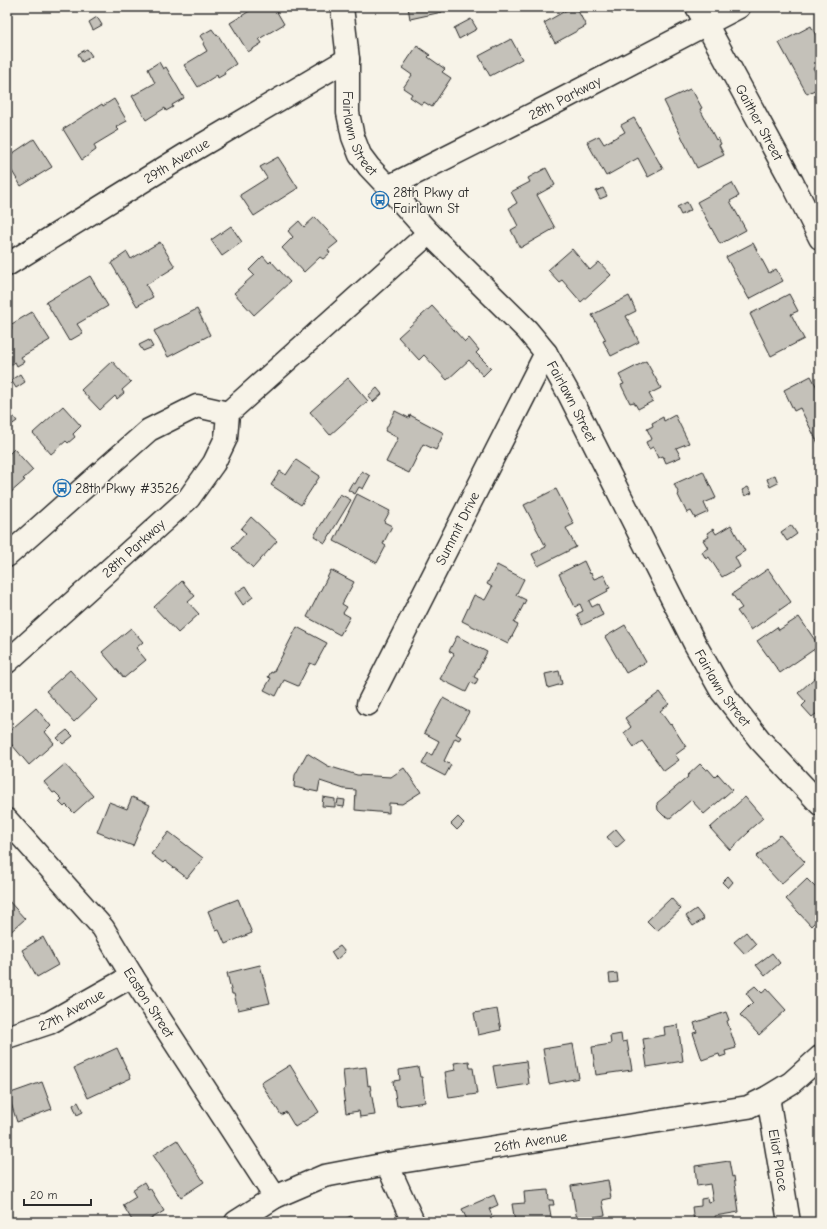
<svg xmlns="http://www.w3.org/2000/svg" width="827" height="1229" font-family="'Comic Neue',sans-serif">
  <style>
    .building { fill: #c4c1b9; stroke: #2b2b2b }
    .lines { fill: none; stroke-linecap: round; stroke-linejoin: round }
    .minor-casing { stroke: #2b2b2b; stroke-width: 25 }
    .minor { stroke: #f7f3e8; stroke-width: 22 }
    .labels { text-anchor: middle; stroke-width: 3; stroke-linejoin: round; paint-order: stroke }
    .street-label { font-size: 14px; fill: #2b2b2b; stroke: #f7f3e8 }
    .poi-label { font-size: 14px; fill: #2b2b2b; stroke: #f7f3e8; text-anchor: start }
  </style>
  <rect width="100%" height="100%" fill="#f7f3e8"/>
  <filter id="ink" filterUnits="userSpaceOnUse"><feTurbulence type="fractalNoise" baseFrequency=".025" numOctaves="2"/><feDisplacementMap in="SourceGraphic" scale="8" xChannelSelector="R" yChannelSelector="G"/><feConvolveMatrix kernelMatrix="1 2 1 2 8 2 1 2 1" color-interpolation-filters="sRGB"/></filter>
  <g filter="url(#ink)">
    <g class="building">
      <path d="M256 7H285L277 12 284 24 259 39 262 43 248 52 230 23Z"/>
      <path d="M408 7H441L442 12 410 19Z"/>
      <path d="M572 7H576L586 26 555 43 544 23Z"/>
      <path d="M609 7H624L612 13Z"/>
      <path d="M97 17 102 25 93 30 89 22Z"/>
      <path d="M471 19 477 29 459 39 454 28Z"/>
      <path d="M811 26 820 43V64L813 68 818 76 820 75V87L807 94 779 43Z"/>
      <path d="M212 29 217 36 218 35 236 64 224 72 225 74 218 78 217 75 198 87 184 65 207 51 203 44 204 42 200 36Z"/>
      <path d="M511 39 522 59 490 76 479 56Z"/>
      <path d="M417 46 430 55 428 57 445 69 442 72 451 78 432 107 424 102 422 105 410 97 412 94 403 88 412 75 402 68Z"/>
      <path d="M87 49 92 56 82 62 78 54Z"/>
      <path d="M159 62 163 69 166 67 184 98 172 105 173 107 166 111 165 108 146 120 132 96 155 83 148 69Z"/>
      <path d="M690 89 691 91 692 90 702 108 700 109 716 140 718 138 721 144 719 145 724 155 697 168 664 101Z"/>
      <path d="M114 99 127 121 116 127 119 130 94 145 96 150 82 160 63 129 102 104 103 106Z"/>
      <path d="M634 118 663 169 648 177 638 158 606 176 587 142 599 136 604 144 625 132 621 125Z"/>
      <path d="M34 139 52 167 21 186 7 163V157Z"/>
      <path d="M278 157 298 188 254 216 240 195 267 178 260 167Z"/>
      <path d="M546 168 555 185 537 195 555 228 520 248 511 230 518 226 509 208 517 203 511 192 530 182 528 178Z"/>
      <path d="M732 183 739 196 730 201 746 230 720 244 697 202Z"/>
      <path d="M603 188 607 196 600 199 596 191Z"/>
      <path d="M687 202 691 210 681 215 677 207Z"/>
      <path d="M315 217 338 242 328 250 330 253 323 259 320 257 304 272 282 248 293 237 288 231 299 221 304 227Z"/>
      <path d="M231 226 242 242 222 256 211 240Z"/>
      <path d="M160 242 175 267 146 285 153 297 137 306 111 263 127 252 131 259Z"/>
      <path d="M753 243 769 273 776 269 783 281 749 299 726 257Z"/>
      <path d="M572 249 590 270 599 262 611 275 581 302 562 280 559 282 548 270Z"/>
      <path d="M263 256 269 263 271 261 290 282 254 315 234 293 254 275 249 270Z"/>
      <path d="M90 276 108 306 77 324 83 333 69 341 46 302Z"/>
      <path d="M789 294 798 311 791 314 804 339 771 356 750 314Z"/>
      <path d="M629 296 636 311 626 316 639 342 611 356 603 341 606 340 592 315Z"/>
      <path d="M432 306 465 342 469 338 479 350 476 353 491 368 483 376 469 360 447 380 424 355 419 360 398 337Z"/>
      <path d="M197 309 210 335 168 357 154 331Z"/>
      <path d="M32 312 50 340 21 357 24 362 17 366 15 362 11 365 7 358V331L12 328 10 325Z"/>
      <path d="M149 340 153 347 143 351 139 345Z"/>
      <path d="M112 361 131 382 122 390 124 393 117 399 115 396 100 410 81 390Z"/>
      <path d="M646 361 661 388 649 394 653 401 638 409 634 402 630 403 621 385 624 384 619 375Z"/>
      <path d="M20 374 25 382 16 388 11 380Z"/>
      <path d="M811 376 820 393V447L800 408 794 411 784 390Z"/>
      <path d="M348 378 368 401 330 435 310 412Z"/>
      <path d="M377 388 382 394 373 402 368 396Z"/>
      <path d="M63 406 81 426 73 434 75 437 68 443 66 441 51 454 33 433Z"/>
      <path d="M395 411 409 418 410 415 444 433 436 450 423 444 409 473 386 462 398 438 385 431Z"/>
      <path d="M675 415 689 443 676 448 681 457 666 463 663 456 658 458 653 447 649 449 646 442 652 439 647 429 653 426 652 423 663 417 664 421Z"/>
      <path d="M13 416 17 421 7 428V420Z"/>
      <path d="M14 449 33 470 23 479 25 480 9 494 7 493V456Z"/>
      <path d="M296 460 320 476 301 505 271 485 280 471 286 475Z"/>
      <path d="M362 471 370 476 363 489 359 487 355 494 348 490 352 483 355 484Z"/>
      <path d="M703 471 716 498 704 503 708 512 695 518 691 511 687 513 678 495 679 494 674 484Z"/>
      <path d="M775 475 778 483 770 487 767 479Z"/>
      <path d="M748 487 752 493 745 496 742 490Z"/>
      <path d="M556 489 574 524 566 528 576 547 538 566 532 554 546 547 524 505Z"/>
      <path d="M340 494 351 500 325 543 314 536Z"/>
      <path d="M357 494 390 511 384 522 392 526 383 544 386 546 377 563 334 541Z"/>
      <path d="M251 517 277 541 253 568 232 548 246 533 241 529Z"/>
      <path d="M731 525 745 551 735 557 740 567 722 577 709 557 706 559 702 552 708 548 703 540 709 537 707 533 713 529 716 534Z"/>
      <path d="M791 525 797 534 787 541 781 532Z"/>
      <path d="M584 561 590 574 591 573 594 579 604 575 610 588 607 589 608 591 589 601 592 607 598 604 603 615 582 625 577 614 583 611 580 604 575 607 559 574Z"/>
      <path d="M497 565 524 579 516 595 526 600 514 623 518 625 508 644 462 621 474 595 485 600 492 587 487 584Z"/>
      <path d="M768 569 791 602 751 630 737 611 742 608 732 594Z"/>
      <path d="M331 570 354 582 342 604 347 607 343 613 350 617 340 635 307 617Z"/>
      <path d="M182 581 195 596 188 602 199 614 178 633 154 607Z"/>
      <path d="M246 586 253 597 243 605 235 593Z"/>
      <path d="M799 617 819 646 780 673 757 641 777 627 779 630Z"/>
      <path d="M625 625 646 662 626 673 605 637Z"/>
      <path d="M297 627 327 643 315 665 310 663 298 686 284 680 276 696 264 690 271 678 268 677 271 672 273 673Z"/>
      <path d="M131 628 143 642 136 648 146 660 124 678 102 652Z"/>
      <path d="M457 636 487 652 474 677 478 679 475 685 471 682 466 692 440 679 454 654 449 651Z"/>
      <path d="M70 670 97 700 74 722 46 691Z"/>
      <path d="M559 671 562 684 548 688 545 674Z"/>
      <path d="M820 673V711L812 717 802 706 806 702 798 693Z"/>
      <path d="M660 692 669 704 660 711 670 725 671 724 686 747 675 755 679 760 664 771 642 741 634 747 624 733 631 727 625 718Z"/>
      <path d="M443 698 469 712 456 734 461 737 459 740 455 738 444 761 451 765 445 776 422 764 428 753 432 755 439 741 424 733Z"/>
      <path d="M36 708 51 726 45 732 54 743 29 765 7 739V733Z"/>
      <path d="M67 730 73 736 63 744 57 738Z"/>
      <path d="M307 753 328 766 357 775 391 777 404 768 421 792 402 804 389 803V813L355 810 356 790 344 789 320 781 318 792 294 787 295 775Z"/>
      <path d="M65 764 93 796 74 813 66 805 64 807 59 802 62 799 55 792 53 793 44 782Z"/>
      <path d="M700 764 706 770 708 769 715 777 718 774 732 790 704 814 691 800 670 818 664 816 658 810 657 803 688 777 687 776Z"/>
      <path d="M132 797 150 805 133 846 97 832 109 802 127 809Z"/>
      <path d="M323 797 335 799V807L322 806Z"/>
      <path d="M745 797 763 818 748 831 749 832 730 850 710 828Z"/>
      <path d="M338 799 345 800 344 807 337 806Z"/>
      <path d="M458 817 464 823 457 830 451 824Z"/>
      <path d="M616 829 625 840 616 848 607 837Z"/>
      <path d="M169 832 203 858 187 878 165 861 163 863 151 854Z"/>
      <path d="M780 835 805 862 781 884 756 857Z"/>
      <path d="M728 876 733 882 728 888 722 882Z"/>
      <path d="M807 879 817 889 820 886V917L811 926 786 899Z"/>
      <path d="M671 898 681 909 657 931 647 921Z"/>
      <path d="M7 899 25 919 7 935Z"/>
      <path d="M238 899 252 933 225 944 219 930 216 931 208 911Z"/>
      <path d="M696 909 704 919 693 926 686 916Z"/>
      <path d="M746 932 756 944 745 954 734 942Z"/>
      <path d="M43 937 58 965 37 977 22 950Z"/>
      <path d="M340 946 345 952 336 960 331 952Z"/>
      <path d="M772 953 780 963 765 976 756 965Z"/>
      <path d="M260 965 270 1003 238 1010 234 994H232L227 973Z"/>
      <path d="M617 973 618 982 610 983 609 974Z"/>
      <path d="M755 986 762 993 767 989 786 1010 759 1035 740 1015 753 1002 746 993Z"/>
      <path d="M497 1009 501 1030 478 1035 474 1013Z"/>
      <path d="M726 1012 729 1020 727 1021 736 1048 725 1051 726 1055 720 1057 719 1054 702 1060 693 1033 697 1032 694 1023Z"/>
      <path d="M678 1025 683 1061 647 1067 643 1039 665 1035 664 1027Z"/>
      <path d="M621 1034 622 1042 627 1041 632 1070 596 1075 592 1047 611 1044 610 1036Z"/>
      <path d="M573 1044 579 1078 549 1084 543 1049Z"/>
      <path d="M117 1048 131 1078 88 1098 74 1068Z"/>
      <path d="M469 1061 470 1068H473L477 1094 449 1098 445 1072 456 1070 454 1063Z"/>
      <path d="M526 1061 529 1084 497 1089 493 1066Z"/>
      <path d="M290 1065 319 1112 295 1127 286 1112 281 1115 261 1083Z"/>
      <path d="M366 1067 368 1086 370 1085 375 1115 360 1117 359 1111 346 1113 343 1090 345 1089 343 1070Z"/>
      <path d="M418 1067 420 1077H422L425 1102 397 1106 393 1081 400 1080 399 1070Z"/>
      <path d="M42 1082 52 1109 17 1122 8 1094Z"/>
      <path d="M78 1102 83 1112 77 1115 73 1105Z"/>
      <path d="M177 1140 204 1182 181 1197 153 1155Z"/>
      <path d="M729 1161 732 1177 734 1176 739 1212 715 1216 716 1222H694L692 1207 701 1206V1199L707 1198 708 1202 713 1201 710 1184 697 1186 695 1166Z"/>
      <path d="M608 1180 611 1198 602 1200 605 1215 577 1220 571 1186Z"/>
      <path d="M144 1182 148 1189 150 1188 164 1211 146 1222H133L123 1205 136 1197 132 1190Z"/>
      <path d="M548 1190 549 1200H553L554 1205H549L552 1222H515L512 1204 525 1203 524 1192Z"/>
      <path d="M494 1195 498 1205 489 1209 495 1222H468L462 1209Z"/>
      <path d="M351 1216 354 1222H338Z"/>
    </g>
    <g class="lines">
      <defs>
        <g id="minor">
          <path id="s1" d="M342 7 348 59V113L353 137 360 155 369 167 388 187 429 233 527 330 546 353 570 396 695 644 722 692 760 740 820 804"/>
          <path id="s2" d="M697 7 792 182 820 238"/>
          <path id="s3" d="M388 187 549 106 739 7"/>
          <path id="s4" d="M7 265 185 155 348 59"/>
          <path d="M7 556 149 430 197 406 228 413"/>
          <path id="s5" d="M7 662 189 498 214 463 226 438 228 413 429 233"/>
          <path id="s6" d="M368 704 546 353"/>
          <path id="s7" d="M7 820 103 928 132 976 275 1197"/>
          <path id="s8" d="M7 1037 49 1023 132 976"/>
          <path id="s9" d="M768 1097 789 1222"/>
          <path d="M387 1164 413 1222"/>
          <path id="s10" d="M236 1222 275 1197 324 1176 387 1164 748 1107 768 1097 791 1083 820 1057"/>
        </g>
      </defs>
      <use href="#minor" class="minor-casing"/>
      <use href="#minor" class="minor"/>
    </g>
  </g>
  <defs>
    <symbol id="bus-ring" viewBox="-11 -11 22 22"><circle r="9.5" fill="#f7f3e8" stroke="#1f6fb2" stroke-width="1.5"/><path d="M-5-6H5V4H4V6H2V4H-2V6H-4V4H-5ZM-3.5-4V0h7V-4ZM-3.5 1.2v1.5H-2V1.2ZM2 1.2v1.5H3.5V1.2Z" fill="#1f6fb2"/></symbol>
  </defs>
  <g fill-rule="evenodd">
    <use href="#bus-ring" x="370" y="190" width="20" height="20"/>
    <use href="#bus-ring" x="52" y="478" width="20" height="20"/>
  </g>
  <g class="labels">
    <g class="street-label">
      <text dy="5" stroke="none"><textPath href="#s3" startOffset="198">28th Parkway</textPath></text>
      <text dy="5" stroke="none"><textPath href="#s2" startOffset="131">Gaither Street</textPath></text>
      <text dy="5" stroke="none"><textPath href="#s1" startOffset="129">Fairlawn Street</textPath></text>
      <text dy="5" stroke="none"><textPath href="#s4" startOffset="199">29th Avenue</textPath></text>
      <text dy="5" stroke="none"><textPath href="#s1" startOffset="477">Fairlawn Street</textPath></text>
      <text dy="5" stroke="none"><textPath href="#s6" startOffset="197">Summit Drive</textPath></text>
      <text dy="5" stroke="none"><textPath href="#s5" startOffset="170">28th Parkway</textPath></text>
      <text dy="5" stroke="none"><textPath href="#s1" startOffset="801">Fairlawn Street</textPath></text>
      <text dy="5" stroke="none"><textPath href="#s7" startOffset="232">Easton Street</textPath></text>
      <text dy="5" stroke="none"><textPath href="#s8" startOffset="70">27th Avenue</textPath></text>
      <text dy="5" stroke="none"><textPath href="#s10" startOffset="309">26th Avenue</textPath></text>
      <text dy="5" stroke="none"><textPath href="#s9" startOffset="64">Eliot Place</textPath></text>
    </g>
    <g class="poi-label">
      <text x="393" y="197">28th Pkwy at<tspan x="393" dy="16">Fairlawn St</tspan></text>
      <text x="75" y="493">28th Pkwy #3526</text>
    </g>
  </g>
  <rect width="827" height="1229" fill="none" stroke="#f7f3e8" stroke-width="24"/>
  <rect x="12" y="12" width="803" height="1205" fill="none" stroke="#2b2b2b" stroke-width="1.5" filter="url(#ink)"/>
  <path d="M24 1199v6h67v-6" fill="none" stroke="#2b2b2b" stroke-width="2"/>
  <text x="30" y="1199" font-size="12" fill="#2b2b2b" stroke="#f7f3e8" stroke-width="3" paint-order="stroke">20 m</text>
</svg>
